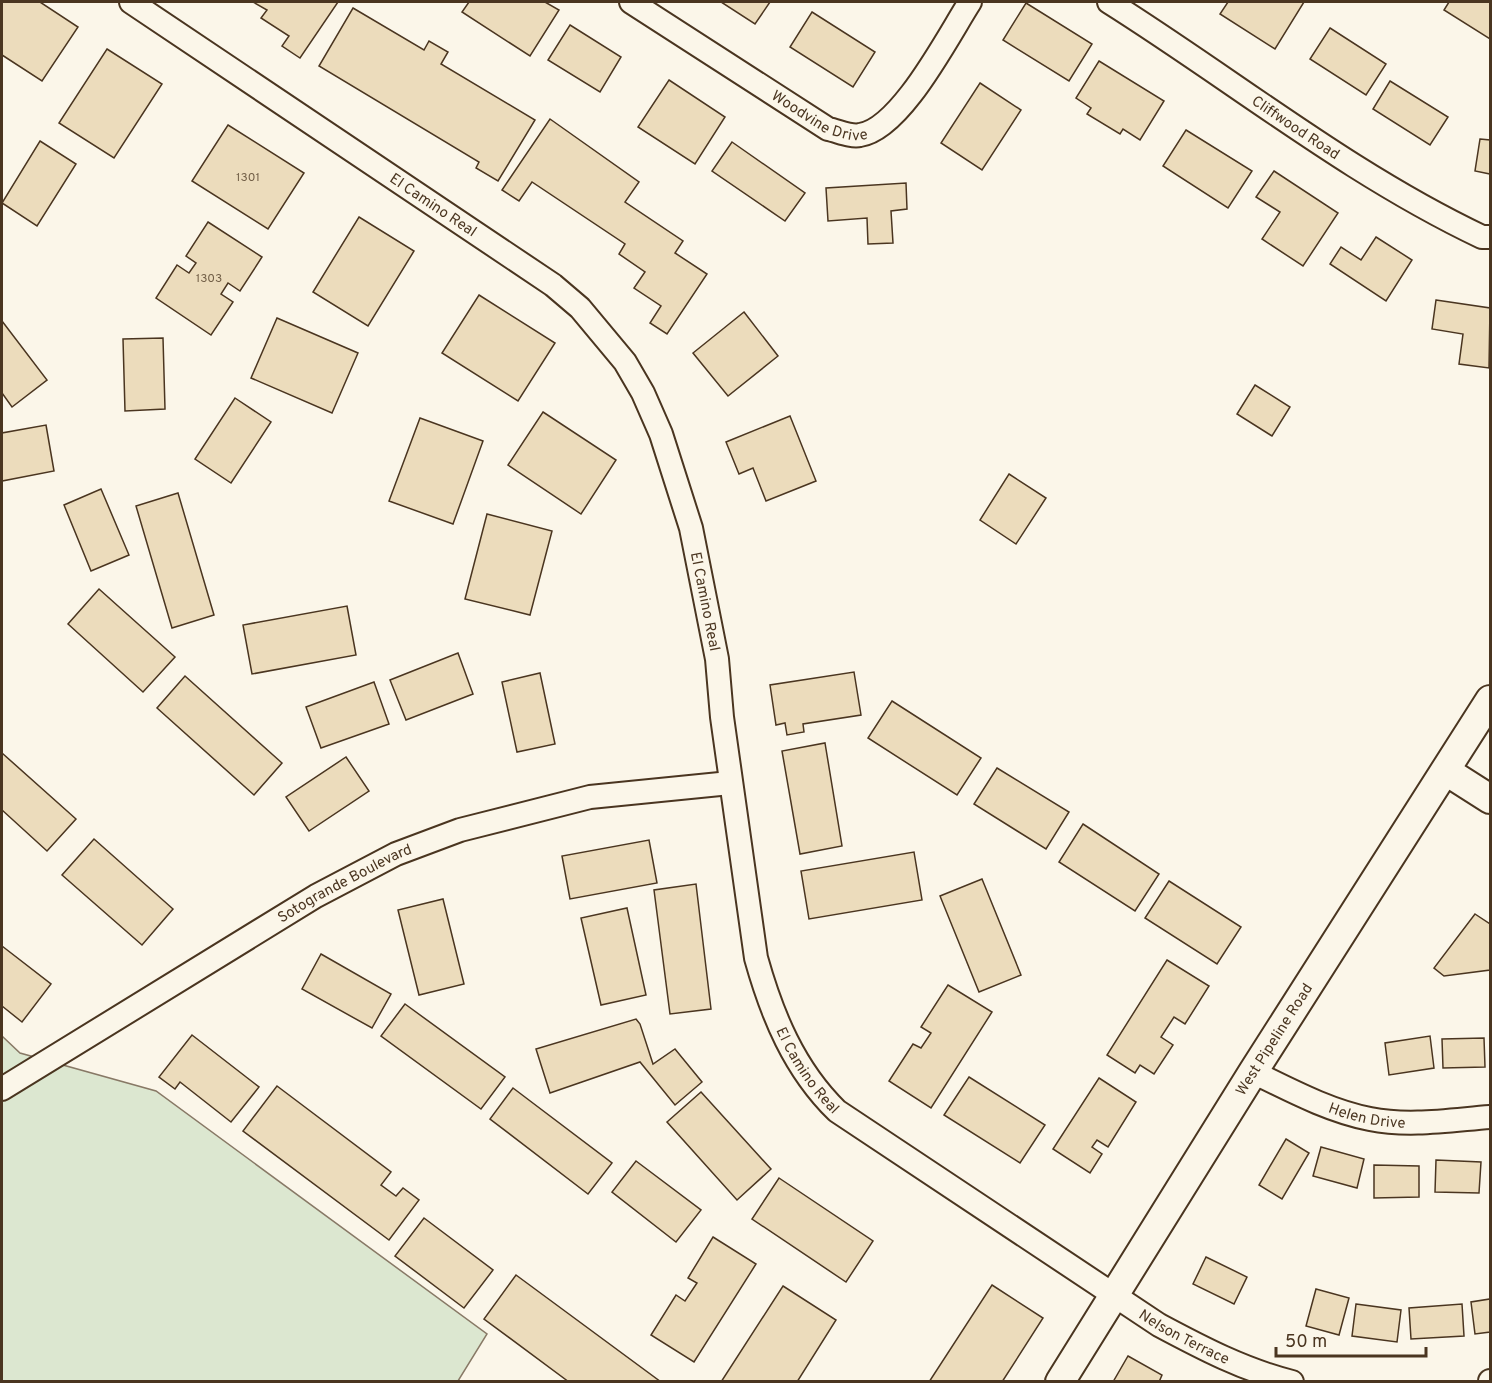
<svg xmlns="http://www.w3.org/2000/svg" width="1492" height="1383" font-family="Overpass,sans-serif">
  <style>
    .green { fill: #dce7d0; stroke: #887966; stroke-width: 1.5 }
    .building { fill: #ecdcbc; stroke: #4a3520; stroke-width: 1.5 }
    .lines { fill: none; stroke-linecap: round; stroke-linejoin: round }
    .minor-casing { stroke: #4a3520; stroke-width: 26 }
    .major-casing { stroke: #4a3520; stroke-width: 32 }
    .minor { stroke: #fbf6e9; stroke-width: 22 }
    .major { stroke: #fbf6e9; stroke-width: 28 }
    .labels { text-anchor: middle; stroke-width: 4.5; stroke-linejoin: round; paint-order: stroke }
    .number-label { font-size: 12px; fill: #725f47 }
    .street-label { font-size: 15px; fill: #4a3520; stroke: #fbf6e9 }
  </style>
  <rect width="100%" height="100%" fill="#fbf6e9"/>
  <path class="green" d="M2 1036 20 1053 156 1091 487 1334 458 1381H2Z"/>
  <g class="building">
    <path d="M2 2H40L78 27 42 81 2 55Z"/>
    <path d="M253 2H338L300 58 282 46 289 36 261 18 267 10Z"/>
    <path d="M469 2H545L559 10 530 56 462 12Z"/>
    <path d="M721 2H770L755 24Z"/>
    <path d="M1228 2H1304L1275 49 1220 14Z"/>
    <path d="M1449 2H1490V39L1444 10Z"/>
    <path d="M1026 3 1092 44 1069 81 1003 40Z"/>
    <path d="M353 8 424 50 429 41 448 52 441 64 535 120 498 181 476 168 479 162 319 66Z"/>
    <path d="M812 12 875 52 853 87 790 47Z"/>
    <path d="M570 25 621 57 600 92 548 60Z"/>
    <path d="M1330 28 1386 64 1366 95 1310 59Z"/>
    <path d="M107 49 162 84 114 158 59 123Z"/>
    <path d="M1099 61 1164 101 1140 140 1123 129 1120 134 1087 114 1091 108 1076 98Z"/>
    <path d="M669 80 725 117 695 164 638 127Z"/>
    <path d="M1390 81 1448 117 1430 145 1373 109Z"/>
    <path d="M980 83 1021 110 982 170 941 143Z"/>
    <path d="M550 119 639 182 625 202 683 241 675 253 707 274 667 334 650 323 661 306 634 288 645 272 619 254 625 244 532 182 519 201 502 190Z"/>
    <path d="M228 125 304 173 268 229 192 181Z"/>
    <path d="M1186 130 1252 171 1228 208 1163 166Z"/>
    <path d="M1480 139 1490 140V174L1475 171Z"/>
    <path d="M40 141 76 164 37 226 2 203Z"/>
    <path d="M732 142 805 193 785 221 712 171Z"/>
    <path d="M1274 171 1338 213 1303 266 1262 239 1280 212 1256 197Z"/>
    <path d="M906 183 907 209 891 211 893 243 868 244 867 218 828 221 826 188Z"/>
    <path d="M359 217 414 251 368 326 313 292Z"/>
    <path d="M208 222 262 257 240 291 228 283 221 294 233 302 211 335 156 298 177 265 189 273 196 263 186 256Z"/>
    <path d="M1376 237 1412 260 1386 301 1330 264 1341 247 1361 260Z"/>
    <path d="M479 295 555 343 518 401 442 353Z"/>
    <path d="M1436 300 1490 308 1489 368 1459 364 1463 334 1432 329Z"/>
    <path d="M744 312 778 356 728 396 693 353Z"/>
    <path d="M277 318 358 353 332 413 251 378Z"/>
    <path d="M2 321 47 380 12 407 2 393Z"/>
    <path d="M163 338 165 409 125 411 123 339Z"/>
    <path d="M1255 385 1290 407 1272 436 1237 414Z"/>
    <path d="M235 398 271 422 231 483 195 459Z"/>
    <path d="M543 412 616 460 581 514 508 465Z"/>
    <path d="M790 416 816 481 766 501 753 468 739 474 726 442Z"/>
    <path d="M420 418 483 441 453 524 389 501Z"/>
    <path d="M46 425 54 471 2 481V433Z"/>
    <path d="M1009 474 1046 498 1016 544 980 520Z"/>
    <path d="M101 489 129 555 91 571 64 505Z"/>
    <path d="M178 493 214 615 172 628 136 506Z"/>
    <path d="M487 514 552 531 530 615 465 599Z"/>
    <path d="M99 589 175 657 143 692 68 624Z"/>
    <path d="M347 606 356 655 252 674 243 625Z"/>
    <path d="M458 653 473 694 406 720 390 680Z"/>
    <path d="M854 672 861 715 803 724 804 732 787 735 785 723 776 725 770 685Z"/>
    <path d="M540 673 555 744 517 752 502 682Z"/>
    <path d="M185 676 282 763 254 795 157 708Z"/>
    <path d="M374 682 389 724 321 748 306 707Z"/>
    <path d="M892 701 981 758 957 795 868 738Z"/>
    <path d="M825 743 842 846 800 854 782 751Z"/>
    <path d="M2 753 76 819 47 851 2 810Z"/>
    <path d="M346 757 369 791 309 831 286 797Z"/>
    <path d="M997 768 1069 812 1046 849 974 804Z"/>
    <path d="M1083 824 1159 874 1135 911 1059 862Z"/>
    <path d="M94 839 173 909 142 945 62 875Z"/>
    <path d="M649 840 657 883 570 899 562 856Z"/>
    <path d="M914 852 922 900 809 919 801 871Z"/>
    <path d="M982 879 1021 975 979 992 940 896Z"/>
    <path d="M1169 881 1241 927 1217 964 1145 918Z"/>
    <path d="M696 884 711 1009 670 1014 654 890Z"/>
    <path d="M443 899 464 984 419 995 398 910Z"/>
    <path d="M627 908 646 995 601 1005 581 918Z"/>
    <path d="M1475 914 1490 924V970L1444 976 1434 968Z"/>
    <path d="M2 946 51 984 22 1022 2 1006Z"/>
    <path d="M321 954 391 994 372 1028 302 989Z"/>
    <path d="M1167 960 1209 986 1185 1024 1174 1017 1161 1037 1173 1045 1154 1074 1140 1065 1135 1073 1107 1055Z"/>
    <path d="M948 985 992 1012 931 1108 889 1081 913 1044 921 1048 931 1033 921 1027Z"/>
    <path d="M405 1004 505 1077 481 1109 381 1036Z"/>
    <path d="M636 1019 640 1024 653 1064 675 1049 702 1082 675 1105 640 1062 550 1093 536 1049Z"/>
    <path d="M192 1035 259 1087 231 1122 180 1082 175 1089 159 1077Z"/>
    <path d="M1430 1036 1434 1068 1389 1075 1385 1043Z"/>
    <path d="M1484 1038 1485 1067 1443 1068 1442 1039Z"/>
    <path d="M969 1077 1045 1125 1020 1163 944 1115Z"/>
    <path d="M1099 1078 1136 1102 1108 1147 1097 1140 1092 1147 1102 1154 1090 1173 1053 1149Z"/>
    <path d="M277 1086 391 1172 381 1185 396 1196 403 1188 419 1200 389 1240 243 1131Z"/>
    <path d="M513 1088 612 1163 588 1194 490 1119Z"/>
    <path d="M701 1092 771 1169 737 1200 667 1122Z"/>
    <path d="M1286 1139 1309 1153 1282 1199 1259 1185Z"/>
    <path d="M1321 1147 1364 1159 1357 1188 1313 1176Z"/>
    <path d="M1436 1160 1481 1162 1479 1193 1435 1192Z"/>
    <path d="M636 1161 701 1210 676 1242 612 1192Z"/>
    <path d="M1374 1165 1419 1166V1197L1374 1198Z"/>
    <path d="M779 1178 873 1241 846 1282 752 1219Z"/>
    <path d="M424 1218 493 1270 464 1308 395 1256Z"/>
    <path d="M713 1237 756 1264 694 1362 651 1335 676 1295 685 1301 697 1283 688 1278Z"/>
    <path d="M1206 1257 1247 1277 1234 1304 1193 1284Z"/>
    <path d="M516 1275 661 1382H569L484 1319Z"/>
    <path d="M992 1285 1043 1318 1002 1382H929Z"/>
    <path d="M783 1286 836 1320 797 1382H721Z"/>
    <path d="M1316 1289 1349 1298 1339 1335 1306 1326Z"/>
    <path d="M1490 1299V1332L1475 1334 1471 1302Z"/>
    <path d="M1356 1304 1401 1310 1397 1342 1352 1336Z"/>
    <path d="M1462 1304 1464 1336 1411 1339 1409 1308Z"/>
    <path d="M1128 1356 1162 1375 1159 1382H1113Z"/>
  </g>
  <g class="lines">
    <defs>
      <g id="minor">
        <path id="s1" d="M131 2 553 285 580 308 625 362 643 393 661 434 691 528 717 659 722 717 756 958C772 1015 794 1069 837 1111L1159 1325C1202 1348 1244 1370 1292 1382"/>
        <path id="s2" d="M631 2 828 129C838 131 851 137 860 135 901 129 948 36 970 2"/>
        <path id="s3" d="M1109 2C1233 80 1349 174 1482 237H1490"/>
        <path id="s4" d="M1253 1072C1290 1090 1329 1111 1370 1119 1409 1127 1451 1120 1490 1117"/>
        <path id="s5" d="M2 1089 316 896 396 854 460 830 590 797 730 783"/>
        <path d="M1490 1382V1381"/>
      </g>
      <g id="major">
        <path d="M1446 771 1490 799"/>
        <path id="s6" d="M1060 1382 1253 1072 1490 700"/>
      </g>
    </defs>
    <use href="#minor" class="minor-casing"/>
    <use href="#major" class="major-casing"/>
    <use href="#minor" class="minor"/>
    <use href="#major" class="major"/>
  </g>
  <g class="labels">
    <g class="number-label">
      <text x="248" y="181">1301</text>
      <text x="209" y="282">1303</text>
    </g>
    <g class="street-label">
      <text dy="5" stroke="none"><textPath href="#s2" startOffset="222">Woodvine Drive</textPath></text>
      <text dy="5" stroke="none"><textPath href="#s3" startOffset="225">Cliffwood Road</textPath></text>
      <text dy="5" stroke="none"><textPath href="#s1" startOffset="364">El Camino Real</textPath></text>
      <text dy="5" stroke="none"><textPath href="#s1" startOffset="868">El Camino Real</textPath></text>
      <text dy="5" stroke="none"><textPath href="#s5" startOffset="400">Sotogrande Boulevard</textPath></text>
      <text dy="5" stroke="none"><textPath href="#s6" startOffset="404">West Pipeline Road</textPath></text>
      <text dy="5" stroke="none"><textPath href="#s1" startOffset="1353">El Camino Real</textPath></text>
      <text dy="5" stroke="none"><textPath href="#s4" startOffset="123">Helen Drive</textPath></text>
      <text dy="5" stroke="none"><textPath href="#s1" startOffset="1818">Nelson Terrace</textPath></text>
    </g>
  </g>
  <rect width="1492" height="1383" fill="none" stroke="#4a3520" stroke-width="6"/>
  <path d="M1276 1347v9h150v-9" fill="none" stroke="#4a3520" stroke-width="3"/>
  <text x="1285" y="1347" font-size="18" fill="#4a3520" stroke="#fbf6e9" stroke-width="4.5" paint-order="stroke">50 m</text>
</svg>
